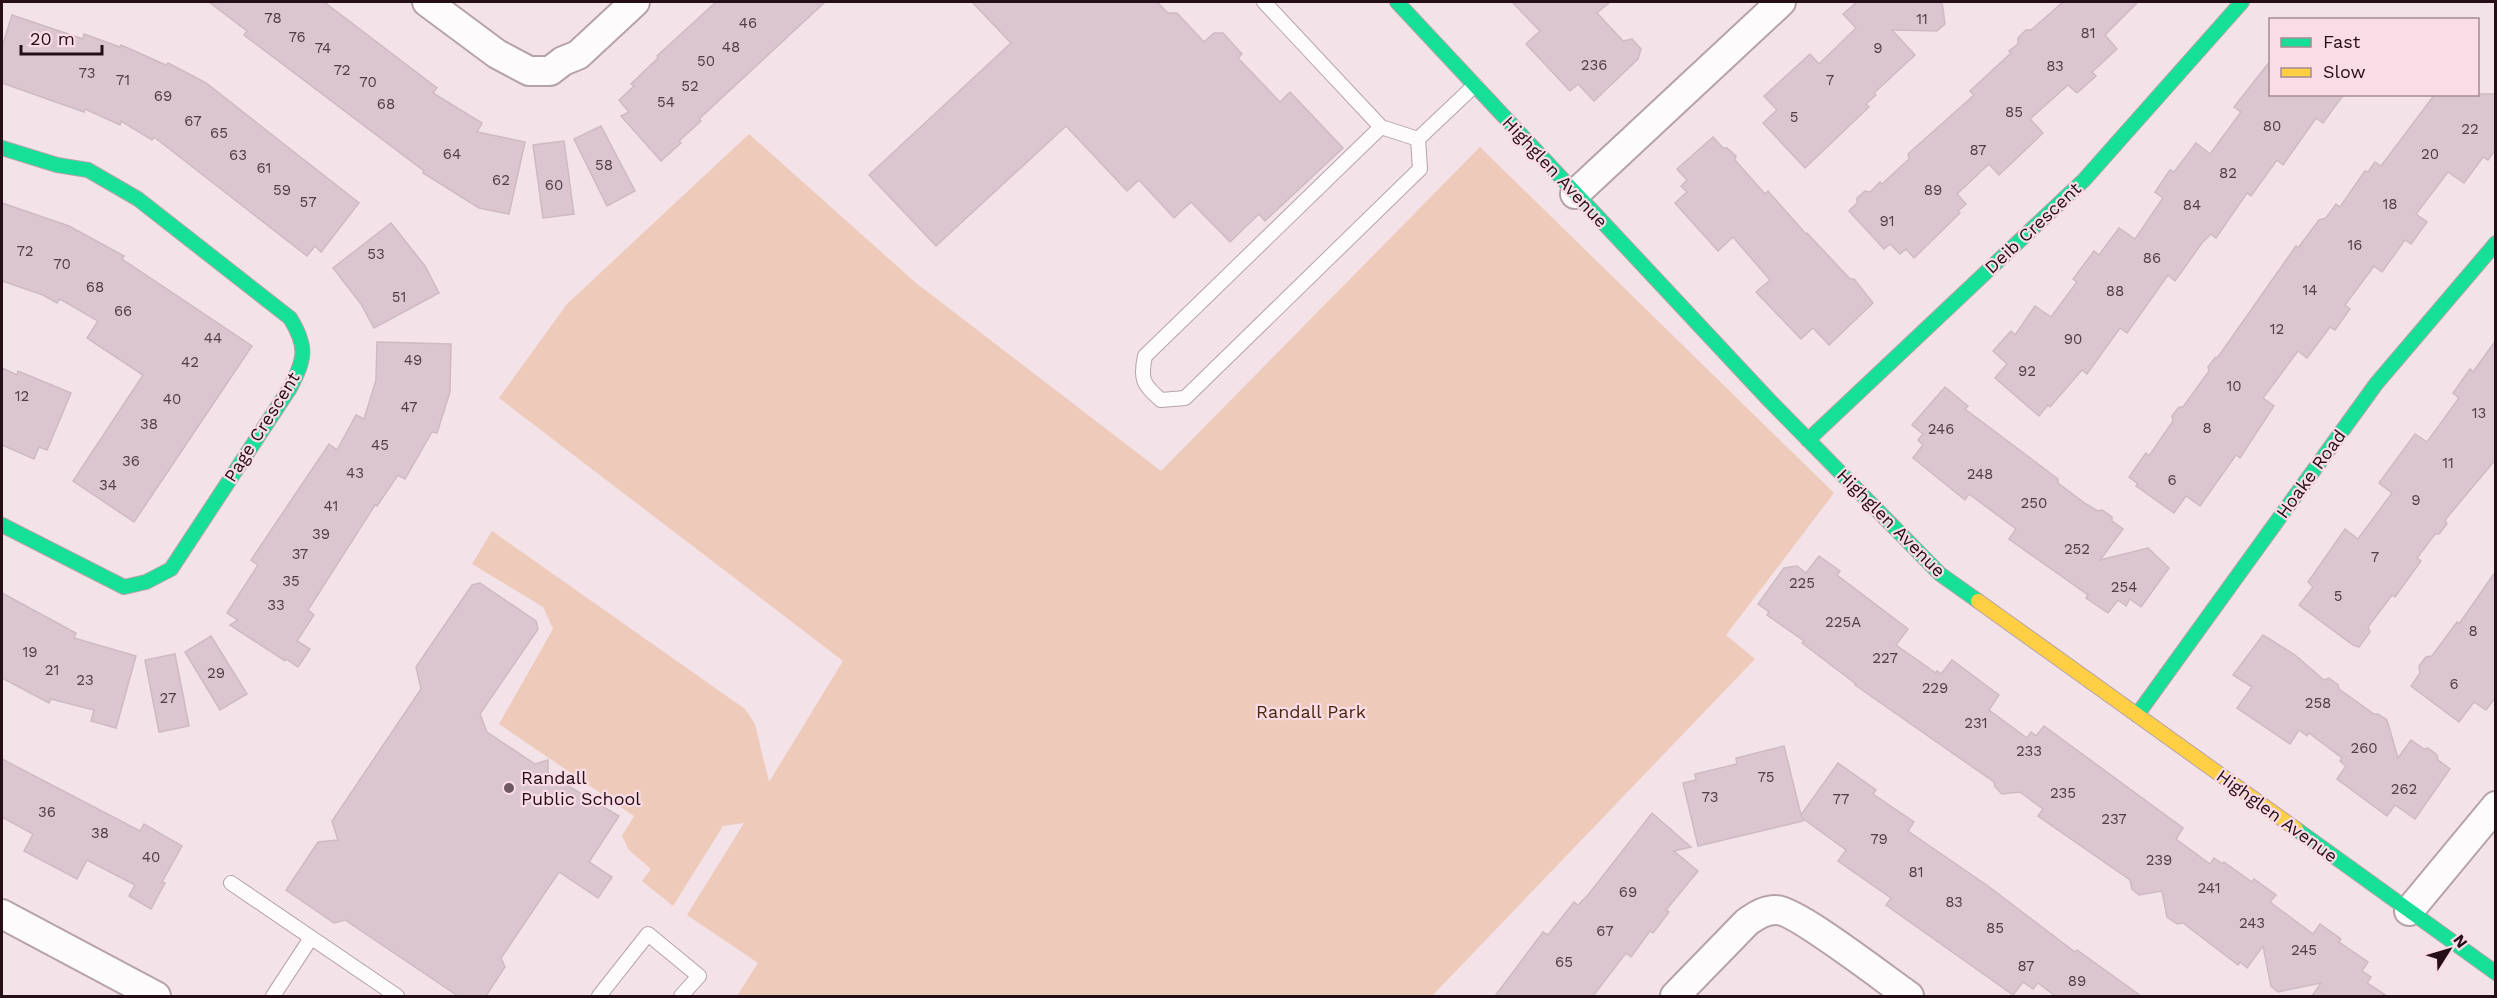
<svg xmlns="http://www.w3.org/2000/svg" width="2497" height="998" font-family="'Work Sans',sans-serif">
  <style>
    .green { fill: #eecaba }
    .building { fill: #dbc6cf; stroke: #cebac2; stroke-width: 1.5 }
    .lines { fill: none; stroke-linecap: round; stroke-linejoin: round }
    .lane-casing { stroke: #b6a3aa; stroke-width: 16 }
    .street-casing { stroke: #b6a3aa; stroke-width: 32 }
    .fast-casing { stroke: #b6a3aa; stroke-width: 16 }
    .slow-casing { stroke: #b6a3aa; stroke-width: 16 }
    .lane { stroke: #fdfbfc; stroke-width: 14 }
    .street { stroke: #fdfbfc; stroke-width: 28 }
    .fast { stroke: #16e098; stroke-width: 14 }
    .slow { stroke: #ffcf43; stroke-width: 14 }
    .poi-dot { fill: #6e5861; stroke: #f9dce6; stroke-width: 2 }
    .labels { text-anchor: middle; stroke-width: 4.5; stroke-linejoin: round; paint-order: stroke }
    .number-label { font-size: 15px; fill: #533c46 }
    .street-label { font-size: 18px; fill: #260e18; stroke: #f9dce6 }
    .park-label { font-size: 18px; fill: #4a270b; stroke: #f9dce6 }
    .poi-label { font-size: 18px; fill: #260e18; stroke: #f9dce6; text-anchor: start }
  </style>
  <rect width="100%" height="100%" fill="#f3e2e8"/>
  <path class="green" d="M749 134 916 283 1161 471 1480 147 1834 493 1726 635 1755 659 1432 996H737L758 963 687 915 744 823 723 826 673 906 642 881 651 869 629 850 622 836 634 816 499 724 553 629 543 607 472 564 492 531 745 709 755 724 769 782 843 661 499 398 567 304Z"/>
  <g class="building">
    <path d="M209 2H324L437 88 433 93 482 123 477 132 525 142 509 214 479 208 423 173 424 171 244 35 247 31Z"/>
    <path d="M716 2H825L699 119 701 121 679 141 681 143 661 161 621 116 629 112 619 100 634 86 631 84 658 58 657 56Z"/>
    <path d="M972 2H1157L1168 13H1177L1204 42 1214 33H1223L1242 54 1238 58 1280 102 1290 92 1343 148 1265 221 1259 214 1230 242 1191 202 1174 218 1139 180 1127 191 1066 126 936 246 869 175 1011 43Z"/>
    <path d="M1512 2H1610L1597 13 1623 41 1632 39 1641 49 1638 59 1594 101 1578 84 1570 91 1526 44 1540 31Z"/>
    <path d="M1857 2H1942L1945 24 1937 31 1892 30 1915 55 1874 93 1876 95 1866 104 1869 107 1805 168 1763 123 1777 110 1764 96 1810 54 1819 64 1856 28 1843 14Z"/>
    <path d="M2063 2H2138L2105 35 2117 49 2092 72 2096 76 2077 93 2068 85 2030 119 2043 133 1999 175 1989 164 1957 194 1966 204 1958 211 1960 213 1914 258 1906 249 1900 254 1890 244 1884 249 1849 211 1857 203V198L1865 191 1870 192 1880 182 1882 184 1909 159 1908 154 1974 95 1970 91 2011 53 2009 51 2018 44V38L2026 30H2031Z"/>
    <path d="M12 15 83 39 84 34 120 47 121 45 166 65 168 63 206 83 359 203 321 252 315 246 307 256 154 137 152 140 121 121 120 125 85 109 84 112 2 83V47Z"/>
    <path d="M2271 60V94H2344L2323 123 2316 118 2283 165 2277 160 2251 196 2247 193 2216 238 2211 234 2202 243 2175 281 2168 275 2127 333 2120 328 2087 374 2082 370 2050 407 2048 405 2039 416 1995 378 2007 364 1993 351 2011 331 2015 335 2035 306 2051 317 2077 282 2073 279 2094 251 2099 255 2119 228 2135 239 2163 198 2155 192 2170 170 2174 172 2196 143 2210 154 2241 112 2234 107Z"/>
    <path d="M2435 94H2496V149L2488 160 2483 157 2464 183 2448 172 2416 214 2427 222 2411 244 2405 240 2382 272 2374 266 2345 305 2350 309 2335 330 2330 327 2307 358 2298 351 2263 398 2274 406 2240 458 2236 455 2200 506 2186 496 2174 513 2136 486 2138 484 2129 477 2146 453 2149 456 2173 421 2172 416 2179 407H2183L2209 371 2208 367 2215 358 2218 357 2296 246 2298 248 2319 220 2326 218 2336 204 2340 207 2365 171 2368 172 2375 162 2381 166Z"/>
    <path d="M601 126 635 191 607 206 574 139Z"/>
    <path d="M1713 137 1723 148H1727L1736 156 1735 160 1765 194 1768 191 1806 234 1807 233 1850 279H1854L1873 303 1829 345 1813 328 1801 339 1756 292 1770 280 1733 237 1718 251 1675 203 1687 192 1681 186 1687 180 1677 169Z"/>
    <path d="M564 141 574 214 543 218 533 145Z"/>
    <path d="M2 203 69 226 124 256 122 259 252 346 134 522 73 481 143 375 87 338 98 321 60 299 57 303 43 295 2 281Z"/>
    <path d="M391 223 425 266 439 293 374 328 361 304 333 268Z"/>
    <path d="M2496 340V459L2445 520 2447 524 2439 534H2435L2417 558 2421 561 2395 597 2392 595 2368 627 2370 632 2359 647 2353 645 2299 605 2313 587 2308 582 2345 529 2358 539 2392 493 2379 483 2415 434 2427 442 2459 398 2453 393 2470 369 2473 372Z"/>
    <path d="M377 342 451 344 450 392 437 433 432 432 405 479 398 475 377 506 375 505 308 610 314 615 297 641 310 649 298 667 286 659 285 661 230 625 238 620 227 613 258 565 251 560 329 444 337 450 356 415 364 419 376 380Z"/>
    <path d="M2 368 17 375 18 371 71 393 47 450 39 447 34 459 2 445Z"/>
    <path d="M1945 387 1968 406 1965 409 2058 479V483L2086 504 2098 511 2102 510 2112 517V521L2123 529 2100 560 2148 548 2169 568 2141 607 2130 599 2126 606 2118 600 2108 613 2086 598 2088 595 2009 539 2016 529 1969 494 1965 500 1913 458 1923 445 1918 440 1923 434 1912 425Z"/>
    <path d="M1819 556 1840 571 1837 575 1908 629 1896 645 1936 673 1937 671 1941 674 1952 660 1999 695 1989 710 2027 738 2031 732 2036 736 2044 726 2183 828 2176 839 2210 864 2214 858 2223 864 2224 862 2252 882 2254 879 2276 895 2270 902 2313 934 2320 924 2341 939 2339 942 2368 962 2362 971 2371 977 2367 983 2387 996H2312L2321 983 2278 992 2271 986 2263 946 2247 968 2240 962 2238 965 2183 923 2177 924 2167 917 2162 891 2139 895 2132 889 2130 880 2038 816 2043 809 2020 792 2002 794 1995 787 1994 782 1855 685 1856 684 1802 643 1804 641 1767 615 1769 612 1758 604 1784 568 1797 566 1806 573Z"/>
    <path d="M2496 571V697L2486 710 2474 702 2459 722 2411 686 2420 673 2419 666 2426 657 2432 656 2457 622 2459 624Z"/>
    <path d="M480 583 536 621 538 629 480 714 487 732 535 764 548 760V774L619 816 589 862 612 877 598 898 559 872 501 958 505 967 486 996H458L345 920 334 923 286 890 318 842 338 840 332 821 421 689 416 667 472 585Z"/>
    <path d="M2 593 76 633 74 638 136 656 116 728 91 721 94 710 51 699 49 703 2 678Z"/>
    <path d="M2263 635 2295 655 2324 680 2329 678 2338 685 2339 689 2374 714H2378L2387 720 2398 758 2411 740 2424 749 2428 748 2437 755 2438 760 2450 769 2415 819 2395 805 2387 816 2337 779 2346 766 2340 761 2342 758 2309 733 2307 736 2299 730 2290 744 2237 708 2252 687 2233 675Z"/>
    <path d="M211 636 247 694 220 710 185 652Z"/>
    <path d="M175 654 189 726 159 732 145 660Z"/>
    <path d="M1784 746 1801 815 1838 763 1876 790 1873 794 1914 822 1908 831 1988 886 2075 952 2077 950 2141 996H2055L2038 983 2033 989 2023 982 2013 995 1886 905 1891 898 1838 861 1846 850 1802 818 1803 821 1698 846 1683 783 1696 780 1695 774 1737 764 1736 758Z"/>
    <path d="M2 759 140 831 144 824 182 846 162 882 165 883 151 909 129 896 135 885 87 860 77 879 24 851 33 834 2 817Z"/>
    <path d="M1652 813 1691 847 1674 851 1698 871 1666 910 1669 912 1653 933 1650 931 1631 957 1626 953 1593 996H1495L1543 932 1548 935 1574 902 1578 905 1588 895Z"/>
  </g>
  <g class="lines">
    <defs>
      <g id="lane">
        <path d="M1264 2 1381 127"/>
        <path d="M1418 139 1420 169 1185 398 1161 400C1143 385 1140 379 1145 356L1381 127 1418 139 1475 85"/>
        <path d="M231 883 397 996"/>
        <path d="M273 996 311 938"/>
        <path d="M599 996 648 934 699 976 681 996"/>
      </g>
      <g id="street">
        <path d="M427 2 497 54 529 71H550L563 61 578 55 635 2"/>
        <path d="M1575 194 1781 2"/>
        <path d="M2409 911 2496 806"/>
        <path d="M2 914 156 996"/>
        <path d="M1675 996 1747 922C1756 916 1764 910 1776 910 1796 910 1887 981 1909 996"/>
      </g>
      <g id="fast">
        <path d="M1397 2 1769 400 1940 574 1978 601"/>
        <path d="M2 148 57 165 88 170 138 199 290 318C308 347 305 359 290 388L171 569 146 582 124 587 2 525"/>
        <path d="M1808 440 2084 180 2242 2"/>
        <path d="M2137 715 2376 384 2496 243"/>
        <path d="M2296 829 2496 973"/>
      </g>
      <path id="slow" d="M1978 601 2296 829"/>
    </defs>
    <use href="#lane" class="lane-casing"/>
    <use href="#street" class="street-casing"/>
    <use href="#fast" class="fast-casing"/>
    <use href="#slow" class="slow-casing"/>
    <use href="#lane" class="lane"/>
    <use href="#street" class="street"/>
    <use href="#fast" class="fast"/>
    <use href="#slow" class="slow"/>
  </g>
  <circle class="poi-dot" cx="509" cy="788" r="6"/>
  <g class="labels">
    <g class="number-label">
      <text x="273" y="23">78</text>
      <text x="1922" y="24">11</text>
      <text x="748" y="28">46</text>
      <text x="2088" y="38">81</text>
      <text x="297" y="42">76</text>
      <text x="731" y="52">48</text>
      <text x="323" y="53">74</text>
      <text x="1878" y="53">9</text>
      <text x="706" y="66">50</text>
      <text x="1594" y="70">236</text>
      <text x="2055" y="71">83</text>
      <text x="342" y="75">72</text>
      <text x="87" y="78">73</text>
      <text x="123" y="85">71</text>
      <text x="1830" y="85">7</text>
      <text x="368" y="87">70</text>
      <text x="690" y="91">52</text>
      <text x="163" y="101">69</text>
      <text x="666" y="107">54</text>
      <text x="386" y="109">68</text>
      <text x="2014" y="117">85</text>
      <text x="1794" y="122">5</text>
      <text x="193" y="126">67</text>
      <text x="2272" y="131">80</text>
      <text x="2470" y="134">22</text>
      <text x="219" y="138">65</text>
      <text x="1978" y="155">87</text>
      <text x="452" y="159">64</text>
      <text x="2430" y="159">20</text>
      <text x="238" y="160">63</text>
      <text x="604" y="170">58</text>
      <text x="264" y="173">61</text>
      <text x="2228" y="178">82</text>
      <text x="501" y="185">62</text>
      <text x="554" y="190">60</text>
      <text x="282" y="195">59</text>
      <text x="1933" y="195">89</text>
      <text x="308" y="207">57</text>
      <text x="2390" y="209">18</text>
      <text x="2192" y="210">84</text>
      <text x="1887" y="226">91</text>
      <text x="2355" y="250">16</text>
      <text x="25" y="256">72</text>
      <text x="376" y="259">53</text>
      <text x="2152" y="263">86</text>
      <text x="62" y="269">70</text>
      <text x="95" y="292">68</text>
      <text x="2310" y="295">14</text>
      <text x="2115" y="296">88</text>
      <text x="399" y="302">51</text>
      <text x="123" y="316">66</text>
      <text x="2277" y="334">12</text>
      <text x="213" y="343">44</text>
      <text x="2073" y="344">90</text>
      <text x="413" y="365">49</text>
      <text x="190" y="367">42</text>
      <text x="2027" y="376">92</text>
      <text x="2234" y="391">10</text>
      <text x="22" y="401">12</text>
      <text x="172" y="404">40</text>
      <text x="409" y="412">47</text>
      <text x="2479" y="418">13</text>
      <text x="149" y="429">38</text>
      <text x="2207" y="433">8</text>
      <text x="1941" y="434">246</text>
      <text x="380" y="450">45</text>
      <text x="131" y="466">36</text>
      <text x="2448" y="468">11</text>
      <text x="355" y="478">43</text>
      <text x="1980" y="479">248</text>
      <text x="2172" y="485">6</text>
      <text x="108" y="490">34</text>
      <text x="2416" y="505">9</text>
      <text x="2034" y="508">250</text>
      <text x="331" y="511">41</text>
      <text x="321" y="539">39</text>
      <text x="2077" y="554">252</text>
      <text x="300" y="559">37</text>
      <text x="2375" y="562">7</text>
      <text x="291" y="586">35</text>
      <text x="1802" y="588">225</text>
      <text x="2124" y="592">254</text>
      <text x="2338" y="601">5</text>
      <text x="276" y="610">33</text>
      <text x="1843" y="627">225A</text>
      <text x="2473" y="636">8</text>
      <text x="30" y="657">19</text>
      <text x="1885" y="663">227</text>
      <text x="52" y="675">21</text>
      <text x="216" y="678">29</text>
      <text x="85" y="685">23</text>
      <text x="2454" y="689">6</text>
      <text x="1935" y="693">229</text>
      <text x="168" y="703">27</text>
      <text x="2318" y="708">258</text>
      <text x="1976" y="728">231</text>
      <text x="2364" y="753">260</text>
      <text x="2029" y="756">233</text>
      <text x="1766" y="782">75</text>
      <text x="2404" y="794">262</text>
      <text x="2063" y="798">235</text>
      <text x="1710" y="802">73</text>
      <text x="1841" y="804">77</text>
      <text x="47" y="817">36</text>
      <text x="2114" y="824">237</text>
      <text x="100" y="838">38</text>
      <text x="1879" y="844">79</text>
      <text x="151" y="862">40</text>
      <text x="2159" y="865">239</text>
      <text x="1916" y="877">81</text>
      <text x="2209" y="893">241</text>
      <text x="1628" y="897">69</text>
      <text x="1954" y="907">83</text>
      <text x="2252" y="928">243</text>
      <text x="1995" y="933">85</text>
      <text x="1605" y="936">67</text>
      <text x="2304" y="955">245</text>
      <text x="1564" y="967">65</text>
      <text x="2026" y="971">87</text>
      <text x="2077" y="986">89</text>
    </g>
    <g class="street-label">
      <text transform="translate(1555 172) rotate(47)" y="6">Highglen Avenue</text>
      <text transform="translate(2033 228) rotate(-43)" y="6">Deib Crescent</text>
      <text transform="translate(262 427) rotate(-58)" y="6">Page Crescent</text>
      <text transform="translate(2311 474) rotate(-54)" y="6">Hoake Road</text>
      <text transform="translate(1891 523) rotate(45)" y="6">Highglen Avenue</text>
      <text transform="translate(2277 816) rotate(36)" y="6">Highglen Avenue</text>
    </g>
    <g class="park-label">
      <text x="1311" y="718">Randall Park</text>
    </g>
    <g class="poi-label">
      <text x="521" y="784">Randall<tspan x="521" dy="21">Public School</tspan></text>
    </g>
  </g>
  <rect width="2497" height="998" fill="none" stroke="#260e18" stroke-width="6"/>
  <rect x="2269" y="18" width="210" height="78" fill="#f9dce6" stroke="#a58a94" stroke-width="1.5"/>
  <rect x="2281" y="38" width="30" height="9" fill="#16e098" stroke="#a58a94" stroke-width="1.5"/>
  <text x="2323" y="48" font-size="18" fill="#260e18">Fast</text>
  <rect x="2281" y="68" width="30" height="9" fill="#ffcf43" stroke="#a58a94" stroke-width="1.5"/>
  <text x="2323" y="78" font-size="18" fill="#260e18">Slow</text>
  <g transform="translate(2449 950) rotate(53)" stroke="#f9dce6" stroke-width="4.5" paint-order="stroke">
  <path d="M0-4.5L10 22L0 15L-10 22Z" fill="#260e18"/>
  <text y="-9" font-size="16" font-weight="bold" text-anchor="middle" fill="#260e18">N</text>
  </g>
  <path d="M21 45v9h81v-9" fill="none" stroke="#260e18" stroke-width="3"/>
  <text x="30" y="45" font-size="18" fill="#260e18" stroke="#f9dce6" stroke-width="4.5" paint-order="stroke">20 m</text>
</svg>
